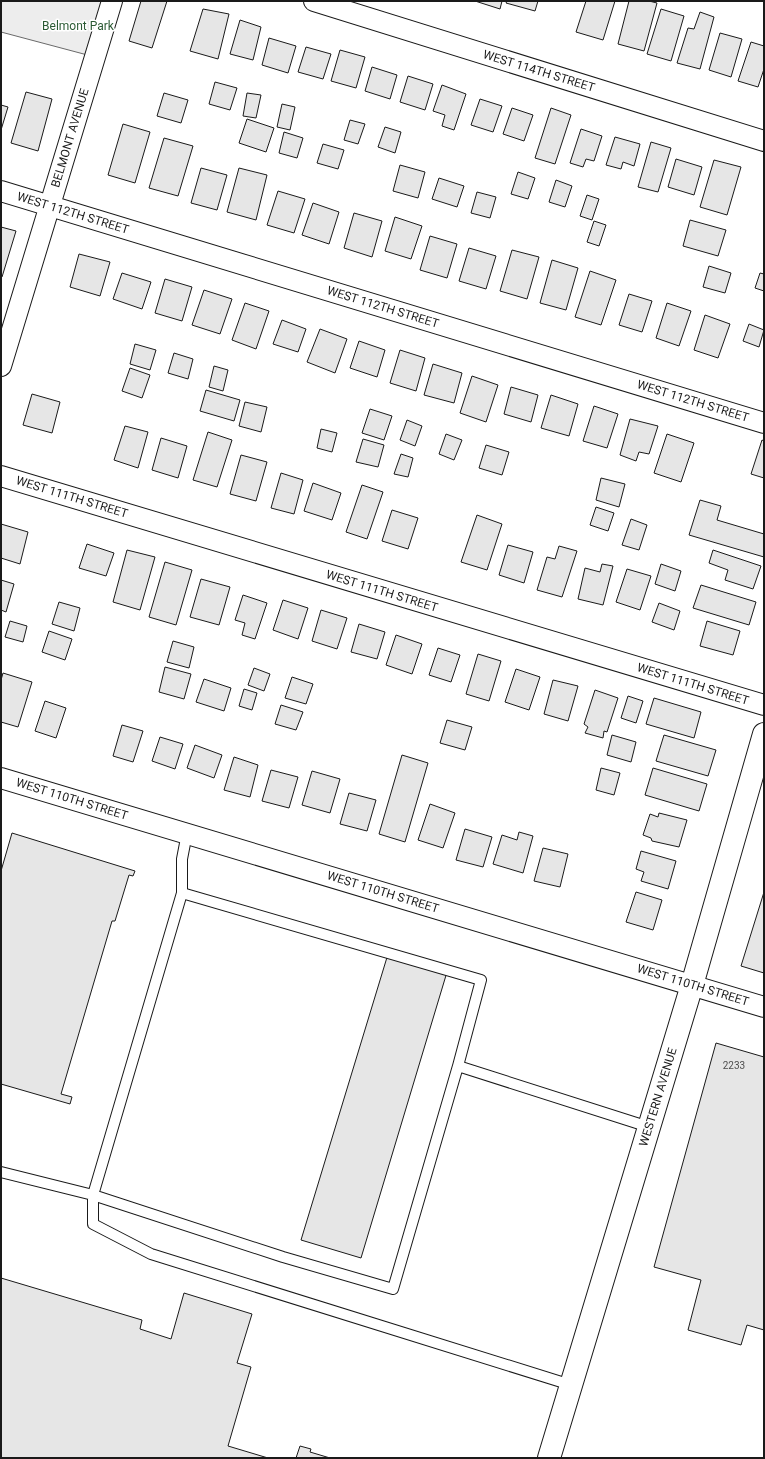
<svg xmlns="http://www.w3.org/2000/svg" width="765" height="1459" font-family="Roboto,sans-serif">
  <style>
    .green { fill: #ededed; stroke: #6a6a6a }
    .building { fill: #e6e6e6; stroke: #1a1a1a }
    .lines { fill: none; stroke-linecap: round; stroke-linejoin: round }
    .lane-casing { stroke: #1a1a1a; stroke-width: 12 }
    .street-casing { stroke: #1a1a1a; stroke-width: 22 }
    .secondary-casing { stroke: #1a1a1a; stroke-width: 24 }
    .lane { stroke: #fff; stroke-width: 10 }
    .street { stroke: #fff; stroke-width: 20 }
    .secondary { stroke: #fff; stroke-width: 22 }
    .labels { text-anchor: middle; stroke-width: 3; stroke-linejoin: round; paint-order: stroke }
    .number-label { font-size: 10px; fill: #4d4d4d }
    .park-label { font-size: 12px; fill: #2b5a34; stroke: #fff }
    .street-label { font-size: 12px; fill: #1a1a1a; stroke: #fff }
  </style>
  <rect width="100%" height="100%" fill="#fff"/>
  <path class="green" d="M1 1H112L95 57 1 32Z"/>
  <g class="building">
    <path d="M141 1H167L152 48 129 41Z"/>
    <path d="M475 1H502L500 9Z"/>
    <path d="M507 1H538L535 11 506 3Z"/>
    <path d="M586 1H615L603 40 576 32Z"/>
    <path d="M629 1H649L657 3 644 51 618 44Z"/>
    <path d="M203 9 229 14 218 59 190 51Z"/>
    <path d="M661 9 684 16 671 61 647 54Z"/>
    <path d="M700 12 714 17 700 69 677 63 688 28 694 29Z"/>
    <path d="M240 20 261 27 253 60 230 54Z"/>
    <path d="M720 33 742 39 731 77 709 70Z"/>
    <path d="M269 38 296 46 288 73 262 65Z"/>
    <path d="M751 42 764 46V69L758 87 738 81Z"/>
    <path d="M306 47 331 54 323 79 298 72Z"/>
    <path d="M340 50 365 57 356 88 331 81Z"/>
    <path d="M372 67 397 75 390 99 365 91Z"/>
    <path d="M408 76 433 84 425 110 400 102Z"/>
    <path d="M215 82 237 88 230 110 209 104Z"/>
    <path d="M442 85 466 94 454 130 442 126 445 115 433 111Z"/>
    <path d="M26 92 52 99 38 151 11 143Z"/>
    <path d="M164 93 188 100 181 123 157 116Z"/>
    <path d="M247 93 261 95 256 118 243 116Z"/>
    <path d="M480 99 502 106 493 132 471 125Z"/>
    <path d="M282 104 295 107 290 130 277 127Z"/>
    <path d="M1 105 8 107 1 130Z"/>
    <path d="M512 108 533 115 524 141 503 134Z"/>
    <path d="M551 108 571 115 555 164 535 158Z"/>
    <path d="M247 119 274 128 266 152 239 143Z"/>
    <path d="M350 120 365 124 358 144 344 140Z"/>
    <path d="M123 124 150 132 135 183 108 175Z"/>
    <path d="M385 127 401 132 395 153 378 147Z"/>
    <path d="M581 129 602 136 594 161 586 159 583 167 570 163Z"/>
    <path d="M284 132 303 138 297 158 279 153Z"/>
    <path d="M615 137 640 144 634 166 623 162 621 169 606 165Z"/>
    <path d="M164 138 193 146 178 196 149 188Z"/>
    <path d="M651 142 671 148 658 192 638 187Z"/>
    <path d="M323 144 344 150 338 169 317 163Z"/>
    <path d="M676 159 702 167 694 195 668 187Z"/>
    <path d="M714 160 741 167 727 215 700 207Z"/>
    <path d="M400 165 425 172 418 198 393 191Z"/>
    <path d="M201 168 227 175 217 210 191 203Z"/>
    <path d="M239 168 267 175 256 220 227 212Z"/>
    <path d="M518 172 535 178 528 199 511 194Z"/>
    <path d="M439 178 464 186 457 207 432 199Z"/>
    <path d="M556 180 572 186 565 207 549 202Z"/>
    <path d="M278 191 305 199 294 233 267 225Z"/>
    <path d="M477 192 496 197 490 218 471 213Z"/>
    <path d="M587 195 599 199 592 220 580 216Z"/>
    <path d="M313 203 339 212 329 244 302 235Z"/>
    <path d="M354 213 382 221 372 257 344 248Z"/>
    <path d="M395 217 422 226 411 259 385 251Z"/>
    <path d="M690 220 726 230 718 256 683 246Z"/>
    <path d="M594 221 606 225 599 246 587 242Z"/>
    <path d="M1 227 16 231 2 277H1Z"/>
    <path d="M430 236 457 244 447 278 420 270Z"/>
    <path d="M469 248 496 256 486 289 459 281Z"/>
    <path d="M512 250 539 257 527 299 500 291Z"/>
    <path d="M79 254 110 262 100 296 70 287Z"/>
    <path d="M552 260 578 268 566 310 540 303Z"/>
    <path d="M709 266 731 273 725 293 703 287Z"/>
    <path d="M590 271 616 280 601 325 575 317Z"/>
    <path d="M122 273 151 282 142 309 113 299Z"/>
    <path d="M760 273 764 274V291L755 288Z"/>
    <path d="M165 279 192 287 182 321 155 313Z"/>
    <path d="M204 290 232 299 220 334 192 325Z"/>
    <path d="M629 294 652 301 642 332 619 325Z"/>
    <path d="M245 303 269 311 256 349 232 340Z"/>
    <path d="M667 303 691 311 679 346 656 338Z"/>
    <path d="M705 315 730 324 718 358 694 350Z"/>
    <path d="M282 320 306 329 298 352 273 344Z"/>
    <path d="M749 324 764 330 759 347 743 341Z"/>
    <path d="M320 329 347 339 335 373 307 362Z"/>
    <path d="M359 341 385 350 377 377 350 368Z"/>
    <path d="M135 344 156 350 150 370 130 364Z"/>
    <path d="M400 350 425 358 416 391 390 383Z"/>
    <path d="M174 353 193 359 188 379 168 373Z"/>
    <path d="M433 364 462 373 454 403 424 395Z"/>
    <path d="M214 366 228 370 223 391 209 387Z"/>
    <path d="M130 368 150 375 142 398 122 391Z"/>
    <path d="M472 376 498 385 486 422 460 413Z"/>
    <path d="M511 387 538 395 531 422 504 414Z"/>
    <path d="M206 390 240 400 234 421 200 411Z"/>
    <path d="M32 394 60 402 52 433 23 425Z"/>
    <path d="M551 395 578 404 569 436 541 428Z"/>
    <path d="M245 402 267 407 261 432 239 426Z"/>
    <path d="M594 406 618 414 607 448 583 441Z"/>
    <path d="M370 409 392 416 384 440 362 433Z"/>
    <path d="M630 419 658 426 649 454 639 452 636 461 620 455Z"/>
    <path d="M407 420 422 426 415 446 400 440Z"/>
    <path d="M125 426 148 432 138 468 114 460Z"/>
    <path d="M321 429 337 433 332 452 317 448Z"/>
    <path d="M208 432 232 440 217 487 193 480Z"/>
    <path d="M446 434 462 440 454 460 439 454Z"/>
    <path d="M667 434 694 443 681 482 654 473Z"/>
    <path d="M161 438 187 446 178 478 152 470Z"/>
    <path d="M363 439 384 445 378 467 356 462Z"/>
    <path d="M762 440 764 441V478L751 474Z"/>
    <path d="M486 445 509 452 502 475 479 468Z"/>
    <path d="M401 454 413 458 408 477 394 474Z"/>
    <path d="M241 455 267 462 256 501 230 494Z"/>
    <path d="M281 473 303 480 294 514 271 508Z"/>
    <path d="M601 478 625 484 619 507 596 500Z"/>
    <path d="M313 483 341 493 332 520 304 511Z"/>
    <path d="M362 485 383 492 367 539 346 532Z"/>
    <path d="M700 500 721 506 717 520 764 534V557L689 535Z"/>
    <path d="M596 507 614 513 608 531 590 525Z"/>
    <path d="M392 510 418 518 408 549 382 541Z"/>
    <path d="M477 515 502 524 487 570 461 562Z"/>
    <path d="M631 519 647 525 639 550 622 545Z"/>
    <path d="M1 524 28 532 20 564 1 558Z"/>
    <path d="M87 544 114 553 106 576 79 568Z"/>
    <path d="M508 545 533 552 524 583 499 575Z"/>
    <path d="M559 546 577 551 562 597 537 590 547 557 555 559Z"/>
    <path d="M127 550 155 557 140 610 113 602Z"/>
    <path d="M713 550 761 566 753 589 725 580 728 570 709 563Z"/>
    <path d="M165 562 192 570 176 625 149 617Z"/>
    <path d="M602 564 613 566 603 605 578 599 585 568 600 572Z"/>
    <path d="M661 564 681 571 675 591 655 584Z"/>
    <path d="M627 569 651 576 640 610 616 602Z"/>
    <path d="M201 579 230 587 219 625 190 617Z"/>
    <path d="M1 580 14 584 6 612 1 610Z"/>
    <path d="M701 585 756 602 749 625 693 608Z"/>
    <path d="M243 595 267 603 255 639 242 635 245 623 235 620Z"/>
    <path d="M283 600 308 608 298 639 273 630Z"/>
    <path d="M59 602 80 608 74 631 52 624Z"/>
    <path d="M659 603 680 611 674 630 652 622Z"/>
    <path d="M321 610 347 618 337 649 312 641Z"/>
    <path d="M10 621 27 626 23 642 5 637Z"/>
    <path d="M707 621 740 631 733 655 700 646Z"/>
    <path d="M359 624 385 632 377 659 351 652Z"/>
    <path d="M49 631 72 639 65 660 42 652Z"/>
    <path d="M396 635 422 644 412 674 386 665Z"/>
    <path d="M173 641 194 647 189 668 167 662Z"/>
    <path d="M438 648 460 655 451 682 429 675Z"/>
    <path d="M478 654 501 661 489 701 466 694Z"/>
    <path d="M165 667 191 674 184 699 159 692Z"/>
    <path d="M254 668 270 674 264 691 248 685Z"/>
    <path d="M516 669 540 677 529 710 505 702Z"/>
    <path d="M3 673 32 682 18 727 1 722V680Z"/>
    <path d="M292 677 313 684 306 704 285 698Z"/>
    <path d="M204 679 231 688 224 711 196 702Z"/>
    <path d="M553 680 578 686 568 721 544 714Z"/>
    <path d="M244 689 257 693 252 710 239 706Z"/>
    <path d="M595 690 618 698 607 732 604 731 603 738 585 733 588 727 584 724Z"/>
    <path d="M628 696 643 701 636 723 621 718Z"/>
    <path d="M654 698 701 712 694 738 646 724Z"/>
    <path d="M45 701 66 708 56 738 35 731Z"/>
    <path d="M281 705 303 712 296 730 275 724Z"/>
    <path d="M447 720 472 727 465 750 440 743Z"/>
    <path d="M122 725 143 731 133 762 113 756Z"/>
    <path d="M612 735 636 742 631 762 607 755Z"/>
    <path d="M664 735 716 750 708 776 656 761Z"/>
    <path d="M160 737 183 744 175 769 152 761Z"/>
    <path d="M195 745 222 755 214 778 187 768Z"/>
    <path d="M402 755 428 763 405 842 379 834Z"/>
    <path d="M234 757 258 765 250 797 224 790Z"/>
    <path d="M601 768 620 773 614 795 596 790Z"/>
    <path d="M653 768 707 784 699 811 645 795Z"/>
    <path d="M271 770 298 777 289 808 262 801Z"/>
    <path d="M312 771 340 779 330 813 302 805Z"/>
    <path d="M349 793 376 800 367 831 340 824Z"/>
    <path d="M430 804 455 813 443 848 418 840Z"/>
    <path d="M659 813 687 820 679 847 652 841 651 838 643 835 650 814 658 817Z"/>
    <path d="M465 829 492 837 483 867 456 860Z"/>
    <path d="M519 832 533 836 523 873 493 864 502 835 517 840Z"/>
    <path d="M12 833 135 871 133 876 129 875 115 921H112L61 1094 72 1097 70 1104 1 1084V871Z"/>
    <path d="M543 848 568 854 560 887 534 881Z"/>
    <path d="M641 851 676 861 668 889 641 881 644 872 636 869Z"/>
    <path d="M636 892 662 900 653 930 626 922Z"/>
    <path d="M764 892V973L741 966Z"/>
    <path d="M388 954 447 972 361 1258 301 1240Z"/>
    <path d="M716 1043 764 1057V1330L747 1325 741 1345 688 1330 701 1280 654 1267Z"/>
    <path d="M1 1278 142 1320 140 1329 171 1339 184 1293 252 1314 237 1363 251 1367 228 1446 268 1458H1Z"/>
    <path d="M300 1446 311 1449 310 1452 330 1458H296Z"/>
  </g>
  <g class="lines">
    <defs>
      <g id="lane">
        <path d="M182 893V859L187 833"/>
        <path d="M458 1066 393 1289 283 1257 93 1195 182 893 481 980 458 1066 649 1127"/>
        <path d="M1 1172 93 1195V1224L151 1254 571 1385"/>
      </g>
      <g id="street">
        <path d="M314 1 764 141"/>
        <path d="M1 191 764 423"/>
        <path d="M1 366 112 1"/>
        <path d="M1 476 764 705"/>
        <path d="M1 778 764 1007"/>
      </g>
      <path id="secondary" d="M549 1458 692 985 764 734"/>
    </defs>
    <use href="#lane" class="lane-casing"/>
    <use href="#street" class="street-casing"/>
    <use href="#secondary" class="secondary-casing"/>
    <use href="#lane" class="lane"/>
    <use href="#street" class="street"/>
    <use href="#secondary" class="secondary"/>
  </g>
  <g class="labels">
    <g class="number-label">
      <text x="734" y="1069">2233</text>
    </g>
    <g class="park-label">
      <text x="78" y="30">Belmont Park</text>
    </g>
    <g class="street-label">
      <text transform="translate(539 71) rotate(17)" y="4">WEST 114TH STREET</text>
      <text transform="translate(70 138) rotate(-73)" y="4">BELMONT AVENUE</text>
      <text transform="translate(73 213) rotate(17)" y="4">WEST 112TH STREET</text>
      <text transform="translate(383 307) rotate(17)" y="4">WEST 112TH STREET</text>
      <text transform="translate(693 401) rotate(17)" y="4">WEST 112TH STREET</text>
      <text transform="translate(72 497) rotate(17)" y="4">WEST 111TH STREET</text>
      <text transform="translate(382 591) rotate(17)" y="4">WEST 111TH STREET</text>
      <text transform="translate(693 684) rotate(17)" y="4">WEST 111TH STREET</text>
      <text transform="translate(72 799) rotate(17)" y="4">WEST 110TH STREET</text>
      <text transform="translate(383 892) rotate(17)" y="4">WEST 110TH STREET</text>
      <text transform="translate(693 985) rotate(17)" y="4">WEST 110TH STREET</text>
      <text transform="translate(658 1097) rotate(-73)" y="4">WESTERN AVENUE</text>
    </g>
  </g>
  <rect width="765" height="1459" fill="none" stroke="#1a1a1a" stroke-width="4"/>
</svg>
